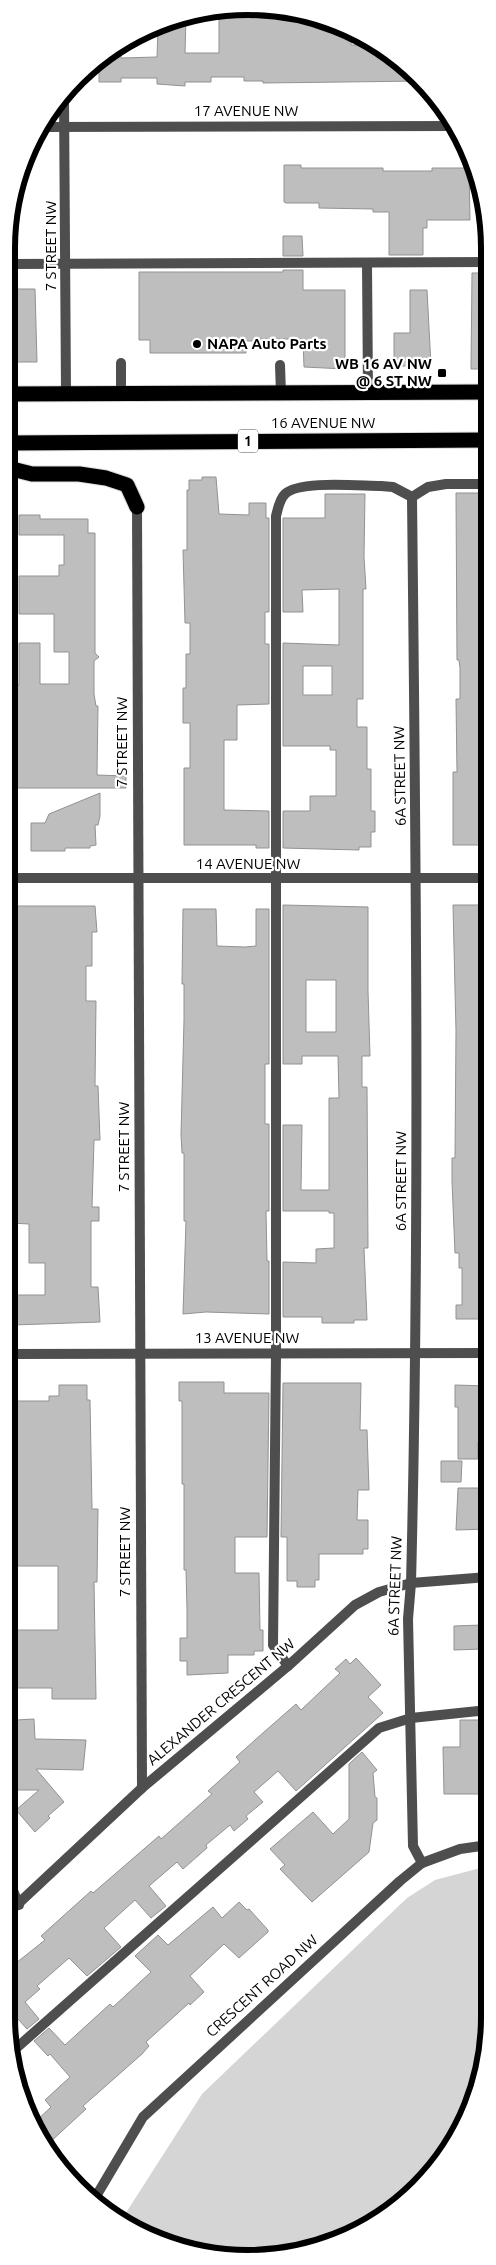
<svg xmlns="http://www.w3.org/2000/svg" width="496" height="2265" font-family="Ubuntu,sans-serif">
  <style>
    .green { fill: #d5d5d5 }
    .building { fill: #bebebe; stroke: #929292; fill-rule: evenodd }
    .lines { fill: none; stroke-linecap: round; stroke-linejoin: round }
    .highway-casing { stroke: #dbdbdb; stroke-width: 17 }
    .lane { stroke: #4e4e4e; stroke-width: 10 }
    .street { stroke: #4e4e4e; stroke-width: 10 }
    .highway { stroke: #000; stroke-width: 15 }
    .poi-dot { fill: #000; stroke: #fff; stroke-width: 2 }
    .labels { text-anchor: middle; stroke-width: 4.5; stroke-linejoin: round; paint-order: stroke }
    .shield { fill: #fff; stroke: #4c4c4c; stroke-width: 1 }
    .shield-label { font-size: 14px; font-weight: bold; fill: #000 }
    .street-label { font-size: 15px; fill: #000; stroke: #fff }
    .poi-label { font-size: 15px; font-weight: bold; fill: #000; stroke: #fff; text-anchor: start }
    .rim { fill: none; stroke: #000; stroke-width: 6 }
  </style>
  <rect width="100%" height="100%" fill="#fff"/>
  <path class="green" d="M488 1866V2049L458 2138 395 2209 325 2246 232 2258 141 2234 122 2219 202 2094 407 1898 435 1880Z"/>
  <g class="building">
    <path d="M280 8 351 30V45H374L422 81 263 83V81H244V77H211V82H185V86L157 84V78H121V82H99V58L101 56 121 46V58L157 57 158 28 186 14 185 53H219V12Z"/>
    <path d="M284 165H301V168H383V171H432V168H469L470 220H427V228H423V255H389V212H373V209L319 208V203H286L284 202Z"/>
    <path d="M283 236H302L303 256H283Z"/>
    <path d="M283 270H303V290H345V369L304 367 303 339H254V341H246V353H150V340H139V272H283Z"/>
    <path d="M472 273H488V369H471Z"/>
    <path d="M8 289H35L37 362H8Z"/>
    <path d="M410 290H427L431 366H394V333H410Z"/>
    <path d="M202 477H216L219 514 249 515V503H266V518H269V612H265V644H269V704L237 705V740H224V810L269 811V848H256V845H184V768H190V723H183V688H186V654H190V623H185L183 550H187V490H189V480H202Z"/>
    <path d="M456 493H488V845H453V772H457L456 699H460V668L459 660H457Z"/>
    <path d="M325 494H365L364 557 366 589H363V699H357V727H367V769H371V811H375V832H371V847H359V850L283 848V811H310V796H336V750H330V746H283V643L339 645V589L302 590 303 612H283V518H325ZM303 666H332V695H303Z"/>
    <path d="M19 515H40V519H88V533H95V653L99 657 94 661V694L96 706H98L97 775 126 776V788H12L11 706H13L12 685H19V643H40V684H69V652H54V614H19V576H59V565H64V535H19Z"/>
    <path d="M100 793V816L98 825H95L96 845 90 846V848H65V851H31V823H45L49 814Z"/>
    <path d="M283 905 368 907V991L370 1056H362V1087H367L368 1248H364L367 1320H354V1323H322V1317H283V1262L316 1263V1249L334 1248V1213H329V1211H283V1125H302L301 1190H329V1098H339L338 1056H302V1064H283ZM306 980H336V1032H306Z"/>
    <path d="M453 905H488V967H486L488 1024H486V1075H488V1319H456V1305H462V1268H459V1253H455L452 1181V1158H455L456 1031Z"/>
    <path d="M15 906H95L97 932H92V966H86V1001H96L95 1086H98L100 1140H94L92 1207H99V1221H91V1287H98L100 1322 13 1325V1295H45V1263H29V1224L10 1223 12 1071H10V979H12V969H16Z"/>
    <path d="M183 909H216L217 946 245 947 256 946V909H269V1064H265V1124H269V1211H266L267 1261H269V1314L206 1312 183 1314 186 1221H184V1153H182L181 1135 184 1020V984H182Z"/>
    <path d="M179 1382H224V1393H269L267 1537H235V1573H259L260 1630H263V1651H254V1655H228V1673L187 1675V1661H180V1638H187V1609L186 1570H184V1484H182V1401H179Z"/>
    <path d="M283 1383H361L360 1430H367L369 1490H358L357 1520H368V1549H363V1554H319V1580H315V1587H297V1581H287V1537H281Z"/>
    <path d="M59 1385H87V1400H90L92 1509H98L97 1582H94L96 1699H52V1688H13V1665H16V1630H58V1566H13L12 1463 13 1401H49V1396H59Z"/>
    <path d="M455 1385 488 1386V1442H478V1459H458V1407H455Z"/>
    <path d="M441 1461H462L461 1482H441Z"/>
    <path d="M458 1488H488V1529L456 1530Z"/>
    <path d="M482 1625 483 1649 454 1650V1626Z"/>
    <path d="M356 1658 381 1685 368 1697 383 1713 296 1791 278 1771 254 1792 263 1802 246 1816 248 1819 234 1831 230 1825 206 1845 207 1848 183 1869 177 1862 149 1886 166 1906 151 1918 135 1900 104 1928 121 1947 87 1976 69 1958 37 1986 40 1989 25 2002 39 2019 27 2029 18 2019 8 2027 6 2017V1971L45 1940 41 1936 91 1891 93 1893 159 1836 161 1839 212 1794 208 1791 240 1762 236 1757 264 1732 296 1704 301 1710 340 1673 335 1669 346 1659 350 1664Z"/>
    <path d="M34 1719 35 1739 86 1740 83 1770 36 1769 64 1802 48 1816 50 1818 35 1832 16 1810 39 1790H13V1777H11V1753H16V1720Z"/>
    <path d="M460 1720H482V1794H444L443 1747H460Z"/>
    <path d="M362 1752 377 1770 373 1773 375 1797 377 1798V1820L373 1823 369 1852 312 1902 280 1869 285 1865 270 1849 313 1812 333 1834 349 1819V1764Z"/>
    <path d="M239 1902 247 1910 249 1909 268 1930V1932L239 1958 224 1944 190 1976 204 1992 190 2005 189 2003 146 2042 149 2046 142 2054 83 2106 86 2109 48 2144 33 2124 51 2107 45 2100 70 2077 50 2054 48 2056 34 2041 49 2028 65 2045 110 2004 113 2007 151 1972 135 1956 158 1935 168 1945 213 1907 222 1918Z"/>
  </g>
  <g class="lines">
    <defs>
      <g id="highway">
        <path d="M8 394 488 392"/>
        <path d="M8 443 488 440"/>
        <path d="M8 468 32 474H79L106 478 127 485 137 507"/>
      </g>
    </defs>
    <use href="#highway" class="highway-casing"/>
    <g class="lane">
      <path d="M367 263 368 393"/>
      <path d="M8 264 488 262"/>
      <path d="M121 363V393"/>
      <path d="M280 365 281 394"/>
      <path d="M288 1666 273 1645 276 1354V516C278 509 279 500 285 494 299 480 360 486 381 486L393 487 412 497 428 487 446 484H488"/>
      <path d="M6 1874 19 1905"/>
      <path d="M13 2051 379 1728 411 1718 488 1710"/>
    </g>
    <g class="street">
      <path d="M64 98 66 393"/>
      <path d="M39 127 454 126"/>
      <path d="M412 497C416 860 420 1221 411 1583L408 1619 413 1846 422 1863"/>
      <path d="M137 507 142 1788"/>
      <path d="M8 878H488"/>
      <path d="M7 1354 488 1353"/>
      <path d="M6 1915 142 1788 288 1666 355 1605 379 1592 411 1583 488 1577"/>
      <path d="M95 2198 143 2117 400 1881 422 1863 460 1849 488 1845"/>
    </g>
    <use href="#highway" class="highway"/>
  </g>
  <g class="poi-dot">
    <circle cx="197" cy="344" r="5"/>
    <rect x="437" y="368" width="10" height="10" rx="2.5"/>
  </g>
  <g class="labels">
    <rect class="shield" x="238" y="429.5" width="20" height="23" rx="4"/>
    <g class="shield-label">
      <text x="248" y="446">1</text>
    </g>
    <g class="street-label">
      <text x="246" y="116">17 AVENUE NW</text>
      <text transform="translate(51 246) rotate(-90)" y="5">7 STREET NW</text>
      <text x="323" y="428">16 AVENUE NW</text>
      <text transform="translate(122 742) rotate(-90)" y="5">7 STREET NW</text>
      <text transform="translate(400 776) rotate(-91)" y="5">6A STREET NW</text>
      <text x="248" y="869">14 AVENUE NW</text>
      <text transform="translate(124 1147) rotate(-90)" y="5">7 STREET NW</text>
      <text transform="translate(401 1181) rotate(-90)" y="5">6A STREET NW</text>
      <text x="247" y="1343">13 AVENUE NW</text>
      <text transform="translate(125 1552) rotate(-90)" y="5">7 STREET NW</text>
      <text transform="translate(395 1586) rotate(-88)" y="5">6A STREET NW</text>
      <text transform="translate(221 1702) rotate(-40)" y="5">ALEXANDER CRESCENT NW</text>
      <text transform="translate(262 1986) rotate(-42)" y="5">CRESCENT ROAD NW</text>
    </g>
    <g class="poi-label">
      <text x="207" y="349">NAPA Auto Parts</text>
      <text x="432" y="369" text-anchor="end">WB 16 AV NW<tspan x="432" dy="17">@ 6 ST NW</tspan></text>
    </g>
  </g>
  <path d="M0 0H496V2265H0ZM248 15H248A233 233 0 0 1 481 248V2017A233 233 0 0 1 248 2250H248A233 233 0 0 1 15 2017V248A233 233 0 0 1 248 15Z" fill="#fff" fill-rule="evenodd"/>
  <path class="rim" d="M248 15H248A233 233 0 0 1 481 248V2017A233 233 0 0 1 248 2250H248A233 233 0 0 1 15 2017V248A233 233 0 0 1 248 15Z"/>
</svg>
